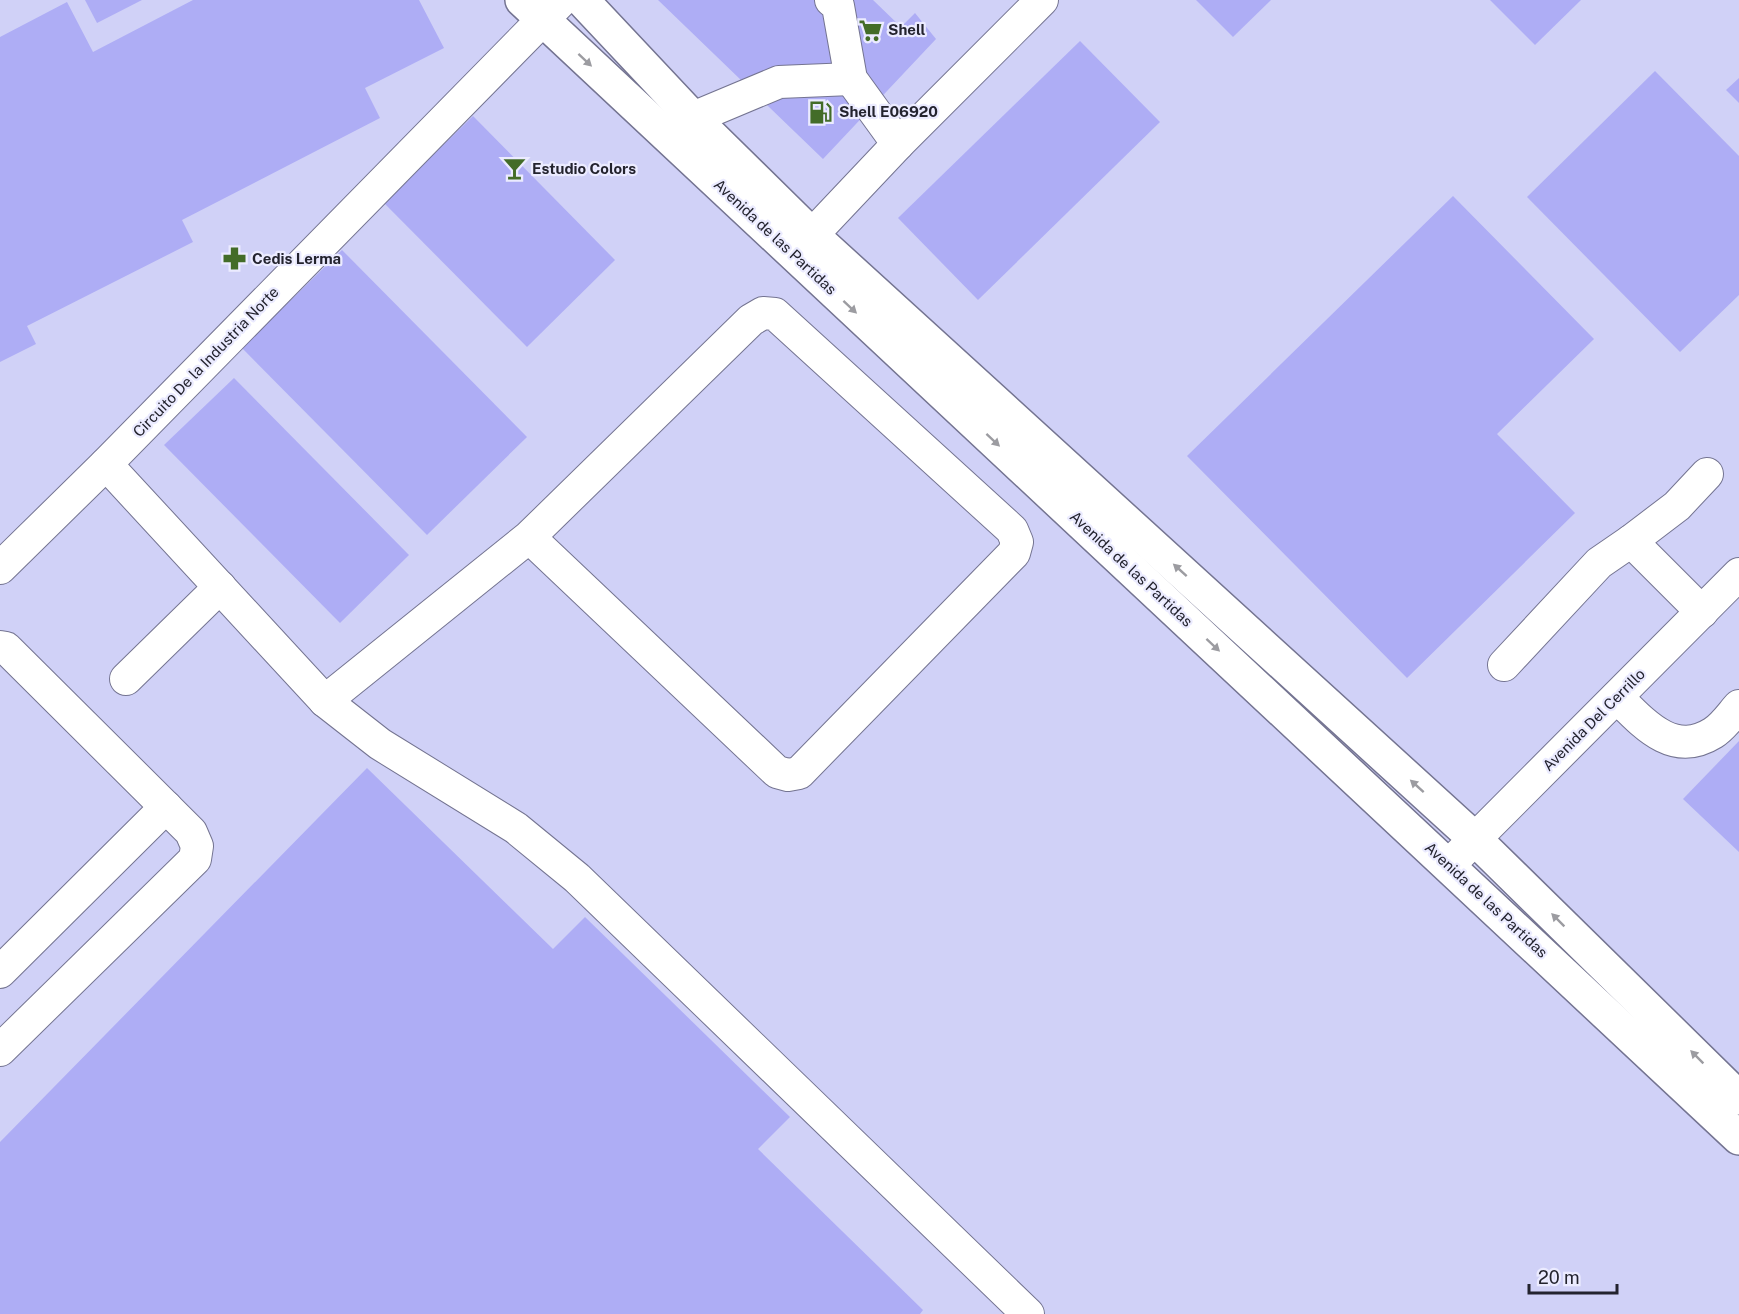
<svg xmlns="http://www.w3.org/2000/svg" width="1739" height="1314" font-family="'Public Sans',sans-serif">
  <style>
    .built { fill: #d0d1f7 }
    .building { fill: #aeadf5 }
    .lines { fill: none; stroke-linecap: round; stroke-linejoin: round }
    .minor-casing { stroke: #747491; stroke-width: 34 }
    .major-casing { stroke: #747491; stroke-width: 36 }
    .minor { stroke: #fff; stroke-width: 32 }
    .major { stroke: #fff; stroke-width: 33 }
    .oneway { fill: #9c9ca1 }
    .labels { text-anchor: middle; stroke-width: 4.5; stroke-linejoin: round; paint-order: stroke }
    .poi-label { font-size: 15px; font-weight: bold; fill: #23232e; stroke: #ebebff; text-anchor: start }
    .street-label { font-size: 15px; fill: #23232e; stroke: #ebebff }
  </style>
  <rect width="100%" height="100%" fill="#dcddfd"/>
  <rect class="built" x="0" y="0" width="1739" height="1314"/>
  <g class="building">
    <path d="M85 0H142L97 23Z"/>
    <path d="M193 0H419L444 48 365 88 380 118 182 220 193 242 27 326 36 344 0 362V37L67 2 93 52Z"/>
    <path d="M658 0H873L901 27 915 13 936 39 823 159Z"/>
    <path d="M1196 0H1271L1233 37Z"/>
    <path d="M1490 0H1581L1535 45Z"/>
    <path d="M1080 41 1160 122 978 300 898 218Z"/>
    <path d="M1655 71 1739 156V295L1680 352 1527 197Z"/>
    <path d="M1739 78V103L1726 90Z"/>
    <path d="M473 116 615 260 527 347 384 203Z"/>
    <path d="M1453 196 1594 339 1497 434 1575 513 1407 678 1187 456Z"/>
    <path d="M342 250 527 437 427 535 242 348Z"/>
    <path d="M234 378 409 555 340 623 164 445Z"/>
    <path d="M1739 741V852L1683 799Z"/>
    <path d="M367 768 553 949 585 917 790 1117 758 1149 923 1310 920 1314H0V1142Z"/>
  </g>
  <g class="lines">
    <defs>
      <g id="minor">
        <path d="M831 0 838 6 851 79 898 144"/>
        <path d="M693 118 779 82 851 79"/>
        <path d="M812 235 898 144 1042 0"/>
        <path d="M106 464 325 701 380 744 516 828 577 878 1028 1314"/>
        <path d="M0 568 106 464 562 0"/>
        <path d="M1702 612 1631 541 1677 506 1707 474"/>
        <path d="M0 647 6 648 191 832 197 846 195 859 0 1050"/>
        <path d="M1504 665 1599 563 1631 541"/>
        <path d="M126 679 220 587"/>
        <path d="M1617 697C1644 724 1673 758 1713 733 1723 727 1731 715 1739 706"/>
        <path d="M325 701 529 537 751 320 763 313 775 314 1012 530 1017 542 1014 553 799 773 788 775 777 772 529 537"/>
        <path d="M1449 865 1739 574"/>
        <path d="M0 972 166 807"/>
      </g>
      <g id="major">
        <path d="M522 0 1739 1138"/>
        <path d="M582 0 693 118 812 235 1475 839 1739 1098"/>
      </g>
    </defs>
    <use href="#minor" class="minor-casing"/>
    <use href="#major" class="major-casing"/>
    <use href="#minor" class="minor"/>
    <use href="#major" class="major"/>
  </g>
  <defs><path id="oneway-solid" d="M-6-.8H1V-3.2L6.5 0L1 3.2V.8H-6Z" transform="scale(1.5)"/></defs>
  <g class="oneway">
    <use href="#oneway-solid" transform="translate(585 60) rotate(43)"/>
    <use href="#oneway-solid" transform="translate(850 307) rotate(43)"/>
    <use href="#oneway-solid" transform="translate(993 440) rotate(43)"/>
    <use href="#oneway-solid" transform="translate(1180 570) rotate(-138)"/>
    <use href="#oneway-solid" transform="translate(1213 645) rotate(43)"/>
    <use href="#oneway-solid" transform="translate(1417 786) rotate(-138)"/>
    <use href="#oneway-solid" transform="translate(1558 920) rotate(-135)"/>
    <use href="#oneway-solid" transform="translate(1697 1057) rotate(-135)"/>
  </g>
  <defs>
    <symbol id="supermarket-bare" viewBox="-9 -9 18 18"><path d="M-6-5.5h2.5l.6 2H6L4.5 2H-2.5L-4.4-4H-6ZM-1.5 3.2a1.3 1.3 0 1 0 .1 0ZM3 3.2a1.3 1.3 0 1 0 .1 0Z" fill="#436c28" stroke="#ebebff" stroke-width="2.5" paint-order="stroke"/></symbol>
    <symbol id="fuel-bare" viewBox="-9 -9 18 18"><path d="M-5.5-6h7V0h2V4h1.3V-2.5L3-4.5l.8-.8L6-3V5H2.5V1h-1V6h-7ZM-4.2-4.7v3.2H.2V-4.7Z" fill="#436c28" stroke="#ebebff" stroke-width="2.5" paint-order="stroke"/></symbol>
    <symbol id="bar-bare" viewBox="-9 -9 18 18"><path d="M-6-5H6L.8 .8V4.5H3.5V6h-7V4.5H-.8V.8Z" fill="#436c28" stroke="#ebebff" stroke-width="2.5" paint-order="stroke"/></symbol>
    <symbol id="pharmacy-bare" viewBox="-9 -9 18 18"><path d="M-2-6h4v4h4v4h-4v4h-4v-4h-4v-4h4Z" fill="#436c28" stroke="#ebebff" stroke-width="2.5" paint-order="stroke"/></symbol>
  </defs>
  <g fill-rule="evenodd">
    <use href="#supermarket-bare" x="854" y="14" width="33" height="33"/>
    <use href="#fuel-bare" x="804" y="96" width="33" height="33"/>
    <use href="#bar-bare" x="498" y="152" width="33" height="33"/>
    <use href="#pharmacy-bare" x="218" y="242" width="33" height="33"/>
  </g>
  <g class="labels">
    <g class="poi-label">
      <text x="888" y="35">Shell</text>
      <text x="839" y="117">Shell E06920</text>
      <text x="532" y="174">Estudio Colors</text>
      <text x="252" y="264">Cedis Lerma</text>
    </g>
    <g class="street-label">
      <text transform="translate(775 237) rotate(43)" y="5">Avenida de las Partidas</text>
      <text transform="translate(206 362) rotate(-46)" y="5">Circuito De la Industria Norte</text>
      <text transform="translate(1131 569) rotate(43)" y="5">Avenida de las Partidas</text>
      <text transform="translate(1594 720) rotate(-45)" y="5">Avenida Del Cerrillo</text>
      <text transform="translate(1486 900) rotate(43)" y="5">Avenida de las Partidas</text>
    </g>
  </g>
  <path d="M1529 1284v9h88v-9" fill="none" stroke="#23232e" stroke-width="3"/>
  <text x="1538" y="1284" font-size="18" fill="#23232e" stroke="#ebebff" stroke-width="4.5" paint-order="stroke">20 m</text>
</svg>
